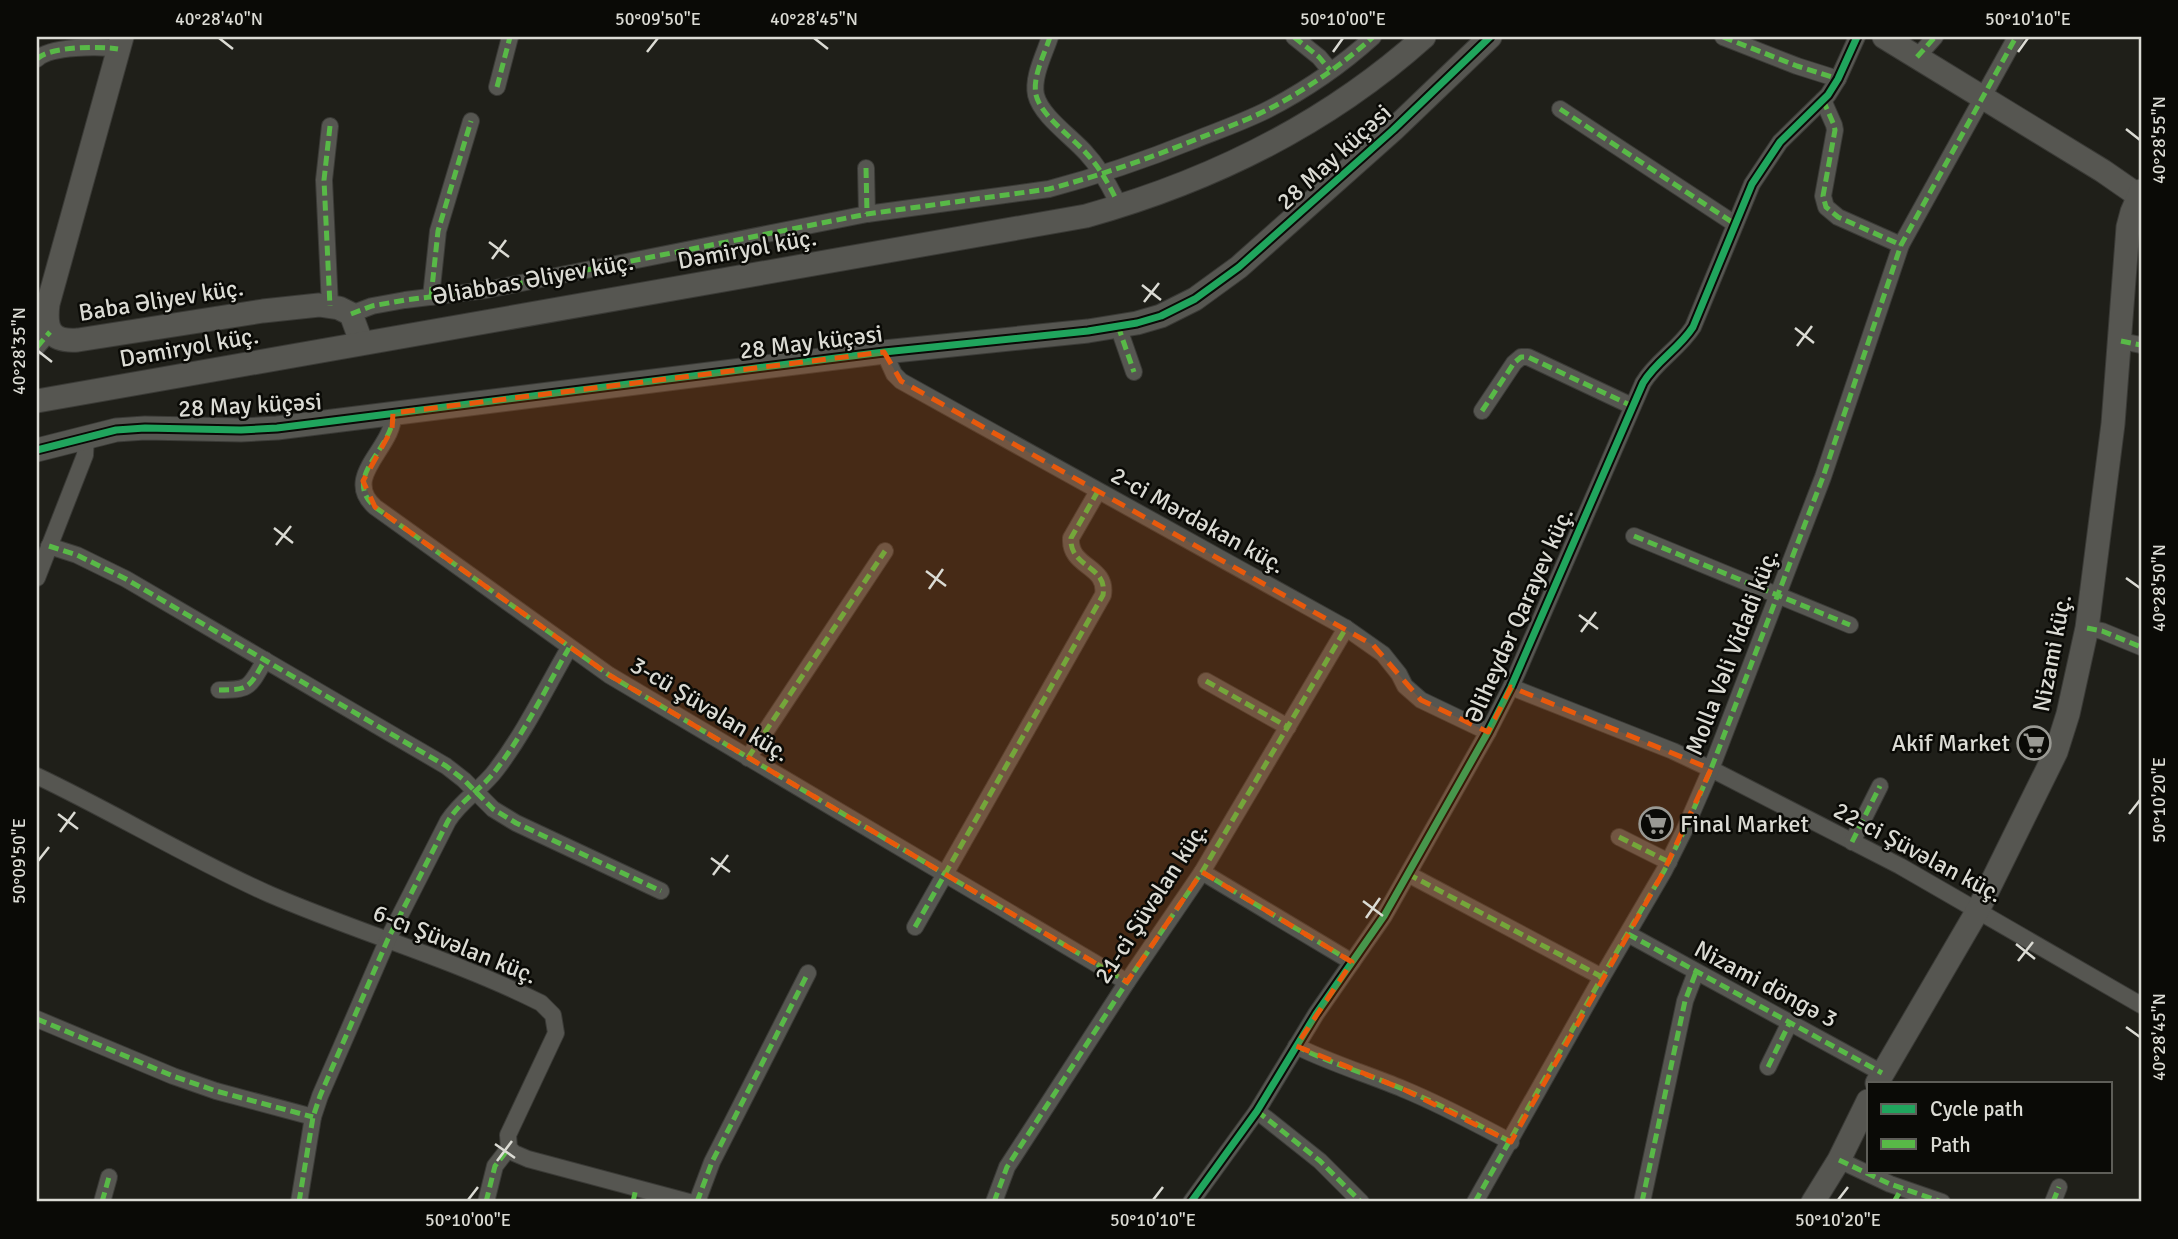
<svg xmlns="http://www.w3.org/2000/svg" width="2178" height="1239" font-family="Signika,sans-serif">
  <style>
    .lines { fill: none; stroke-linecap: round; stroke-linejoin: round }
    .street-casing { stroke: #3a3a36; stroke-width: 18 }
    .secondary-casing { stroke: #3a3a36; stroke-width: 25 }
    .street { stroke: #565651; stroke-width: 16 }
    .secondary { stroke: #565651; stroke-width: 23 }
    .quiet { stroke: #58b947; stroke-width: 5; stroke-dasharray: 10 5; stroke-linecap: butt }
    .cycleway-casing { stroke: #0a0a06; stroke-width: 11 }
    .cycleway { stroke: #20a55d; stroke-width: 7 }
    .marked { fill: #e8590c; fill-opacity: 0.2; stroke: #e8590c; stroke-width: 5; stroke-dasharray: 14 9; stroke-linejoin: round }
    .ticks { fill: none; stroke: #dbdbd4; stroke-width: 2.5 }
    .labels { text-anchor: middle; stroke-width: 5; stroke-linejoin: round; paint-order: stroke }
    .street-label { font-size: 24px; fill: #dbdbd4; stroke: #0a0a06 }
    .poi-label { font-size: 24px; fill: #dbdbd4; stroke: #0a0a06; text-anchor: end }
    .neatline { fill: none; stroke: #dbdbd4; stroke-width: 2.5 }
    .ticks-label { font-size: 18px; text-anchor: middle; fill: #dbdbd4 }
  </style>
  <rect width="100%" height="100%" fill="#1f1f19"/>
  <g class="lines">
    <defs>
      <g id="street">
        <path d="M1050 37C1045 53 1032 77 1036 95 1041 116 1072 137 1086 153 1099 167 1107 181 1116 199"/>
        <path d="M1294 37 1319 57 1330 70"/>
        <path d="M1723 37 1797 66 1838 79"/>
        <path d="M1917 57 1935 37"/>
        <path d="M37 59C50 46 100 46 118 49"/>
        <path d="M497 87 510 37"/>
        <path d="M1823 100 1834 125 1835 130 1823 196 1826 207 1838 217 1901 245"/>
        <path d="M1560 109 1735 224"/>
        <path d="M330 126 324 180 330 306"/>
        <path d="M866 168 867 214"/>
        <path d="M431 297 438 231 471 121"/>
        <path d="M351 314 372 306 405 300 486 290 867 214 1049 189C1098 176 1145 160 1192 141 1217 131 1243 122 1267 110 1304 91 1342 65 1373 37"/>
        <path d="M1118 326 1134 372"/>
        <path d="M2121 341 2141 345"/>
        <path d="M37 347 50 332"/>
        <path d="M884 352 894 374 901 381 1346 628 1383 654 1399 674 1405 686 1421 700 1488 732"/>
        <path d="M1482 411 1514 363 1521 357H1528L1632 406"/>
        <path d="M393 413C396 447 340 476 375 507L609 675 1127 982"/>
        <path d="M1634 536 1850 625"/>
        <path d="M49 546 77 555 126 579 446 766 464 780 493 809 516 823 661 891"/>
        <path d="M37 578 85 455 86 437"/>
        <path d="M2087 628 2102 631 2141 647"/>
        <path d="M1206 681 1288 727"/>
        <path d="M1511 687 1673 751 1711 769 1900 866 2141 1005"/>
        <path d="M219 690C251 690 249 687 265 660"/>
        <path d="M748 758 885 551"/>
        <path d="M37 776C115 813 190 859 269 894 359 933 453 959 541 1003L553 1015 556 1033 508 1135 509 1148 514 1153 528 1159 689 1202"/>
        <path d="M1619 837 1669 862"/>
        <path d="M1852 842 1880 786"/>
        <path d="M1202 872 1352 962"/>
        <path d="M1408 874 1602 977"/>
        <path d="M915 927 1103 595C1108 565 1069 568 1071 538L1098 491"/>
        <path d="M1628 934 1882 1073"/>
        <path d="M37 1019 173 1076 216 1091 313 1117"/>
        <path d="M1296 1046C1330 1063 1367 1074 1403 1089 1440 1104 1475 1123 1511 1142"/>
        <path d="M1768 1067 1790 1022"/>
        <path d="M1257 1111 1320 1161 1361 1202"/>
        <path d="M1839 1160 1890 1184 1942 1202"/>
        <path d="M102 1202 109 1177"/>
        <path d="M299 1202 313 1117 320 1096 388 939 448 821C461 800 482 789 496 770 525 732 546 688 569 648"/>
        <path d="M486 1202 495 1166 509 1148"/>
        <path d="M697 1202 712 1162 808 973"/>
        <path d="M994 1202 1007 1167 1127 982 1202 872 1346 628"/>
        <path d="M1191 1202 1257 1111 1316 1014 1384 916 1488 732 1511 687 1643 383C1656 361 1679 349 1693 327L1752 184 1780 142 1828 95 1838 79 1857 37"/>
        <path d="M1475 1202 1602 977 1664 871 1684 831 1711 769 1823 477 1901 245 2016 37"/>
        <path d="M1642 1202 1685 1001 1696 972"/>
        <path d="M2053 1202 2059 1187"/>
      </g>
      <g id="secondary">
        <path d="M122 37 48 304C45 329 50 342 78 340L263 311 319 305 339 308 351 314 359 336"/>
        <path d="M1884 37 2103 171 2139 196"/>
        <path d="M37 401 1086 216C1211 181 1327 124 1424 37"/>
        <path d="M37 450 116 430 145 428 241 430 277 428 884 352 1088 331 1137 323 1161 316 1195 299 1239 267 1393 130 1490 37"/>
        <path d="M1877 1083 1978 910 2056 752 2068 714 2087 628 2113 424 2128 227 2132 212 2141 191"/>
        <path d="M1813 1202 1839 1160 1868 1101"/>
      </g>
    </defs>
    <use href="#street" class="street-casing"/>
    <use href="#secondary" class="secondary-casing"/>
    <use href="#street" class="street"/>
    <use href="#secondary" class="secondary"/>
    <g class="quiet">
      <path d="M1050 37C1045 53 1032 77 1036 95 1041 116 1072 137 1086 153 1099 167 1107 181 1116 199"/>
      <path d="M1294 37 1319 57 1330 70"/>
      <path d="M1723 37 1797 66 1838 79"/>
      <path d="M1917 57 1935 37"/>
      <path d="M37 59C50 46 100 46 118 49"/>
      <path d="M497 87 510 37"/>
      <path d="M1823 100 1834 125 1835 130 1823 196 1826 207 1838 217 1901 245"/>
      <path d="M1560 109 1735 224"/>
      <path d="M330 126 324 180 330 306"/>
      <path d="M866 168 867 214"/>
      <path d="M431 297 438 231 471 121"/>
      <path d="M351 314 372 306 405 300 486 290 867 214 1049 189C1098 176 1145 160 1192 141 1217 131 1243 122 1267 110 1304 91 1342 65 1373 37"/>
      <path d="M1118 326 1134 372"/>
      <path d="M2121 341 2141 345"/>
      <path d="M37 347 50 332"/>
      <path d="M1482 411 1514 363 1521 357H1528L1632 406"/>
      <path d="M393 413C396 447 340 476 375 507L609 675 1127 982"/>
      <path d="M1634 536 1850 625"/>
      <path d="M49 546 77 555 126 579 446 766 464 780 493 809 516 823 661 891"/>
      <path d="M2087 628 2102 631 2141 647"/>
      <path d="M1206 681 1288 727"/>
      <path d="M219 690C251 690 249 687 265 660"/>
      <path d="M748 758 885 551"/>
      <path d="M1619 837 1669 862"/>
      <path d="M1852 842 1880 786"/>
      <path d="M1202 872 1352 962"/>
      <path d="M1408 874 1602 977"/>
      <path d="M915 927 1103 595C1108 565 1069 568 1071 538L1098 491"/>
      <path d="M1628 934 1882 1073"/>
      <path d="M37 1019 173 1076 216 1091 313 1117"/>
      <path d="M1296 1046C1330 1063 1367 1074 1403 1089 1440 1104 1475 1123 1511 1142"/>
      <path d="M1768 1067 1790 1022"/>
      <path d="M1257 1111 1320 1161 1361 1202"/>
      <path d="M1839 1160 1890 1184 1942 1202"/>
      <path d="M102 1202 109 1177"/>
      <path d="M299 1202 313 1117 320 1096 388 939 448 821C461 800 482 789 496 770 525 732 546 688 569 648"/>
      <path d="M486 1202 495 1166 509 1148"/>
      <path d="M633 1202 636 1188"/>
      <path d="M697 1202 712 1162 808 973"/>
      <path d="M994 1202 1007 1167 1127 982 1202 872 1346 628"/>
      <path d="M1475 1202 1602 977 1664 871 1684 831 1711 769 1823 477 1901 245 2016 37"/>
      <path d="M1642 1202 1685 1001 1696 972"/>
      <path d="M1894 1202 1902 1188"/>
      <path d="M2053 1202 2059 1187"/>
    </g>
    <defs>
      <g id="cycleway">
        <path d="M37 450 116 430 145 428 241 430 277 428 884 352 1088 331 1137 323 1161 316 1195 299 1239 267 1393 130 1490 37"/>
        <path d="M1191 1202 1257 1111 1316 1014 1384 916 1488 732 1511 687 1643 383C1656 361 1679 349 1693 327L1752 184 1780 142 1828 95 1838 79 1857 37"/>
      </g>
    </defs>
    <use href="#cycleway" class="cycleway-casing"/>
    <use href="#cycleway" class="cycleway"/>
  </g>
  <path class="marked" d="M884 352 901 381 1373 645 1421 700 1488 732 1511 687 1711 769 1664 871 1511 1142 1405 1090 1296 1046 1352 962 1202 872 1127 982 609 675 375 507 363 481 392 429 393 413Z"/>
  <path class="ticks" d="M219 38 233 49M814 38 828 49M647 52 658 38M1333 52 1343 38M2018 52 2028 38M2126 129 2140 140M489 242 509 257M492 259 506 240M1142 285 1161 300M1144 302 1159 283M1795 328 1814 343M1797 346 1812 326M38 351 52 362M274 528 293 543M276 545 291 526M926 571 946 586M2126 578 2140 588M929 589 943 569M1579 615 1598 629M1581 632 1596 612M58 814 78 829M2129 814 2140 800M60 832 75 812M711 858 730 872M38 861 49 847M713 875 728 855M1363 901 1383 916M1366 918 1380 898M2016 944 2035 959M2018 961 2033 942M2126 1027 2140 1037M495 1144 515 1158M497 1161 512 1141M468 1200 478 1187M1153 1200 1163 1187M1838 1200 1848 1187"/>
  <defs>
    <symbol id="supermarket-ring" viewBox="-11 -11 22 22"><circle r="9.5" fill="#0a0a06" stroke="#999993" stroke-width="1.5"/><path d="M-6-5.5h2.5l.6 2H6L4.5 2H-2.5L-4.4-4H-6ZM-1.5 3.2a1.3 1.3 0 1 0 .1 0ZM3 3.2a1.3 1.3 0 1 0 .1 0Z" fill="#999993"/></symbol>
  </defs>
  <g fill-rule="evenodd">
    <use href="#supermarket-ring" x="2015" y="724" width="38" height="38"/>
    <use href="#supermarket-ring" x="1637" y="805" width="38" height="38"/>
  </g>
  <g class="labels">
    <g class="street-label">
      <text transform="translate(1334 157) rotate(-42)" y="8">28 May küçəsi</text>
      <text transform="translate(747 249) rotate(-10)" y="8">Dəmiryol küç.</text>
      <text transform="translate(533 279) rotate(-10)" y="8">Əliabbas Əliyev küç.</text>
      <text transform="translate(161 300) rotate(-9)" y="8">Baba Əliyev küç.</text>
      <text transform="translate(811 342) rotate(-7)" y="8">28 May küçəsi</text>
      <text transform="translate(189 347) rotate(-10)" y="8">Dəmiryol küç.</text>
      <text transform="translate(250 405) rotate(-3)" y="8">28 May küçəsi</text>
      <text transform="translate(1198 520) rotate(29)" y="8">2-ci Mərdəkan küç.</text>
      <text transform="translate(1519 615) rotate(-66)" y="8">Əliheydər Qarayev küç.</text>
      <text transform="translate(1732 652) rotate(-69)" y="8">Molla Vəli Vidadi küç.</text>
      <text transform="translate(2052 653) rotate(-79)" y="8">Nizami küç.</text>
      <text transform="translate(710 709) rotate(31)" y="8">3-cü Şüvəlan küç.</text>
      <text transform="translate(1918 852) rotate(28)" y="8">22-ci Şüvəlan küç.</text>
      <text transform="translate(1151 903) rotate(-57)" y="8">21-ci Şüvəlan küç.</text>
      <text transform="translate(455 944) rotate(22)" y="8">6-cı Şüvəlan küç.</text>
      <text transform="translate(1766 984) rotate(28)" y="8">Nizami döngə 3</text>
    </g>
    <g class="poi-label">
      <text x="2010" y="751">Akif Market</text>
      <text x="1680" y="832" text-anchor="start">Final Market</text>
    </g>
  </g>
  <rect width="2178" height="1239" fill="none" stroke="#0a0a06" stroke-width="77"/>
  <rect x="1867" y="1082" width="245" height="91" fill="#0a0a06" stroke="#5e5e58" stroke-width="2"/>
  <rect x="1881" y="1104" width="35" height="10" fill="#20a55d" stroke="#5e5e58" stroke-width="2"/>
  <text x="1930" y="1116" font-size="21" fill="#dbdbd4">Cycle path</text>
  <rect x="1881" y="1139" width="35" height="10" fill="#58b947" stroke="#5e5e58" stroke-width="2"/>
  <text x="1930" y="1152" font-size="21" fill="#dbdbd4">Path</text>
  <rect x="38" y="38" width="2102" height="1162" class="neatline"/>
  <g class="ticks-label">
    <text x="219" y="25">40°28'40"N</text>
    <text x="658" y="25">50°09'50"E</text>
    <text x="814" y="25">40°28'45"N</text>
    <text x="1343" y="25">50°10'00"E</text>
    <text x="2028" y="25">50°10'10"E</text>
    <text transform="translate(2159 140) rotate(-90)" y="6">40°28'55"N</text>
    <text transform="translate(19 351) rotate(-90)" y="6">40°28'35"N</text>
    <text transform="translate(2159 588) rotate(-90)" y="6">40°28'50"N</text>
    <text transform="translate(2159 800) rotate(-90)" y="6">50°10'20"E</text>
    <text transform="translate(19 861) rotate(-90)" y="6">50°09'50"E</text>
    <text transform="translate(2159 1037) rotate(-90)" y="6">40°28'45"N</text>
    <text x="468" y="1226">50°10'00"E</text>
    <text x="1153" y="1226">50°10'10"E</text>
    <text x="1838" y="1226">50°10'20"E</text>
  </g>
</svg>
